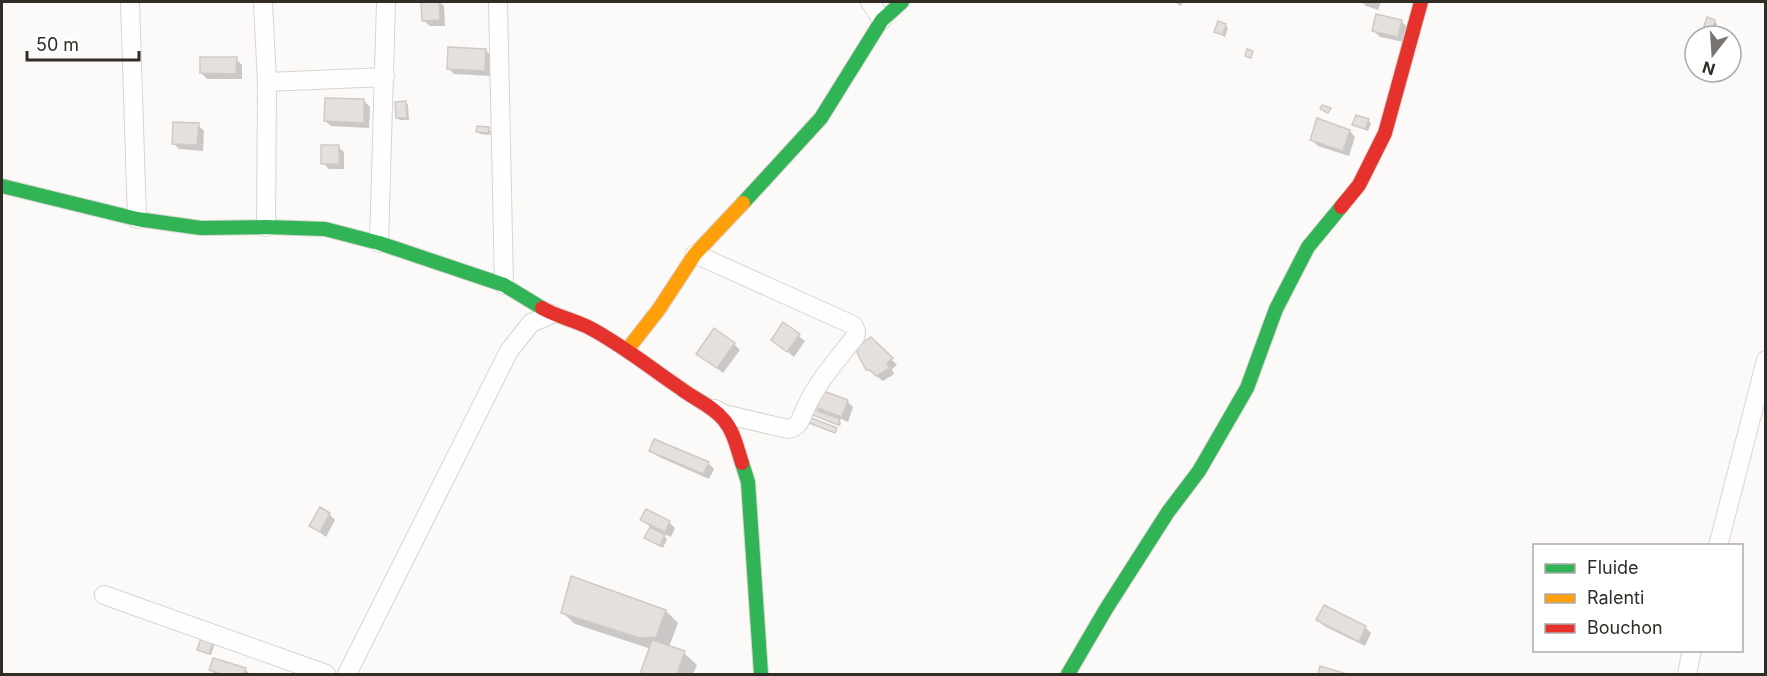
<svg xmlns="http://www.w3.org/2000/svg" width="1767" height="676" font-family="Inter,sans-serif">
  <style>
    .shadow { fill: #0003 }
    .building { fill: #e5e0dd; stroke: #cfcac8; stroke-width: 1.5 }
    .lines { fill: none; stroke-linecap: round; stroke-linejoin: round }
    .street-casing { stroke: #d8d4d0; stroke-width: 20 }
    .fast-casing { stroke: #d8d4d0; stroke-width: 16 }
    .slow-casing { stroke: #d8d4d0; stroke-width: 16 }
    .jam-casing { stroke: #d8d4d0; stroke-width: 16 }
    .street { stroke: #fffefe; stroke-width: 18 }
    .fast { stroke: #30b455; stroke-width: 14 }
    .slow { stroke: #ff9f0a; stroke-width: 14 }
    .jam { stroke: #e5322d; stroke-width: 14 }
  </style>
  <rect width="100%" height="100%" fill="#fcfaf8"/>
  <g class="shadow">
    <path d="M423 2H439L444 6 445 26H430L424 21Z"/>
    <path d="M1174 2H1183L1181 6Z"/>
    <path d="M1361 2H1381L1378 10 1366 6Z"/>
    <path d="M1401 21 1407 27 1404 42 1380 37 1374 31Z"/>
    <path d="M1715 21 1717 24 1715 31 1705 26Z"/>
    <path d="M1225 25 1228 28 1225 37 1216 32Z"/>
    <path d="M486 51 492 56 491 76 454 74 448 68Z"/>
    <path d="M236 59 242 65V79H207L201 73Z"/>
    <path d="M364 101 370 107 369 128 331 126 325 121Z"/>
    <path d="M406 103 408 105 409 120H400L397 118Z"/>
    <path d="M1368 121 1371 123 1368 131 1354 125Z"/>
    <path d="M198 125 204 131 203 151 179 149 173 143Z"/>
    <path d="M488 129 491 131 490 135 480 134 478 132Z"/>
    <path d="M1350 131 1355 137 1349 156 1318 146 1312 140Z"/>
    <path d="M338 147 344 152V169H329L323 163Z"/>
    <path d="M784 325 805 341 794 357 773 340Z"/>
    <path d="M871 339 897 365 892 369 894 374 883 381 867 369Z"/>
    <path d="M734 344 740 350 723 373 698 354Z"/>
    <path d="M847 401 853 407 848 422 836 417 841 423 840 426 810 413 822 414 814 406Z"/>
    <path d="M651 450 708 463 714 469 709 479 657 456Z"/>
    <path d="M329 514 335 520 326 537 311 526Z"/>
    <path d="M642 520 669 522 675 528 671 537 660 532 667 539 663 548 646 538 651 527Z"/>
    <path d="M1324 607 1366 628 1371 633 1365 646 1324 626 1318 620Z"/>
    <path d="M666 611 678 623 669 647 684 653 697 665 693 674H642L651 649 575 624 562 612Z"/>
    <path d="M203 637 215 643 211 655 198 649Z"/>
    <path d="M245 669 250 674H215L210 670Z"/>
  </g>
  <g class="building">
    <path d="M421 2H439L440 20 422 21Z"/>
    <path d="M1376 14 1402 20 1398 37 1372 31Z"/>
    <path d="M1707 17 1715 20 1713 29 1704 26Z"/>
    <path d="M1218 21 1226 24 1223 35 1214 32Z"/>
    <path d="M448 47 486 49 485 71 447 69Z"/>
    <path d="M1247 49 1253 51 1251 58 1245 56Z"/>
    <path d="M200 57H237L236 74 200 73Z"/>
    <path d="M325 98 364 99V123L324 121Z"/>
    <path d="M406 101 407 118H396L395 102Z"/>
    <path d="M1322 105 1331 108 1328 113 1320 109Z"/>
    <path d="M1356 115 1369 119 1365 129 1352 125Z"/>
    <path d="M1317 118 1350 130 1343 151 1310 140Z"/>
    <path d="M173 122 199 123 197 145 172 144Z"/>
    <path d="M477 126 489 127 488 133 476 132Z"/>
    <rect x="321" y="145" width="18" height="19"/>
    <path d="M783 322 800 334 787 352 771 340Z"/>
    <path d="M714 328 735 343 717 368 696 354Z"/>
    <path d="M871 337 893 358 887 363 890 368 876 376 870 370H866L858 355 856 347Z"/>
    <path d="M818 389 848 400 842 417 812 406Z"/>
    <path d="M810 408 840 419 838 425 808 413Z"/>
    <path d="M809 417 837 428 835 433 807 422Z"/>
    <path d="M654 439 709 462 703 474 649 451Z"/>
    <path d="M320 507 330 513 320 532 309 526Z"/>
    <path d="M646 509 670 521 665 532 640 520Z"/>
    <path d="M650 527 665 535 660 546 644 538Z"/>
    <path d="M571 576 666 610 656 637 640 638 561 613Z"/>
    <path d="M1324 605 1366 626 1359 642 1316 620Z"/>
    <path d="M202 635 214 639 209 654 197 650Z"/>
    <path d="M652 640 685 651 677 674H640Z"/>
    <path d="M213 658 246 668 243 674H222L209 670Z"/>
    <path d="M1320 666 1347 674H1318Z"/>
  </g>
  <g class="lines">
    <defs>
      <g id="street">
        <path d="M130 2 137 219"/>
        <path d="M263 2 267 82 266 227"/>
        <path d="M498 2 504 285"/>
        <path d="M870 2 882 20"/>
        <path d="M267 82 385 77"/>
        <path d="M379 243 386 2"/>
        <path d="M695 254 853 325 856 331 855 337C837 360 817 382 805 409 801 418 800 427 788 429L724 414 715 409"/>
        <path d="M1718 546 1766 360"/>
        <path d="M104 595 326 674"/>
        <path d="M347 674 509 351 531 323 552 314"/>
        <path d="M1687 674 1692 650"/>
      </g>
      <g id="fast">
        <path d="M2 186 137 219 201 228 266 227 325 229 379 243 504 285 542 308"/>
        <path d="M743 203 821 118 882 20 902 2"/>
        <path d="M742 463 748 482 761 674"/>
        <path d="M1068 674 1106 609 1168 512 1199 471 1247 388 1276 309 1308 247 1341 207"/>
      </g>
      <path id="slow" d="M627 350 659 309 695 254 743 203"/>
      <g id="jam">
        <path d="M1341 207 1359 185 1385 133 1421 2"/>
        <path d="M542 308C556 316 573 320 588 327 621 344 649 367 680 388 694 399 713 406 724 420 734 432 737 448 742 463"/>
      </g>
    </defs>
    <use href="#street" class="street-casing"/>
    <use href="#fast" class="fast-casing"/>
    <use href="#slow" class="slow-casing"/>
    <use href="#jam" class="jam-casing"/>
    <use href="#street" class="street"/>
    <use href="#fast" class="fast"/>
    <use href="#slow" class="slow"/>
    <use href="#jam" class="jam"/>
  </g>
  <rect width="1767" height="676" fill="none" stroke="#322c27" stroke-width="6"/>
  <rect x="1533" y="544" width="210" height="108" fill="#ffffff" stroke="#adaba9" stroke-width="1.5"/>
  <rect x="1545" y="564" width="30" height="9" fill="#30b455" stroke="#adaba9" stroke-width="1.5"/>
  <text x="1587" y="574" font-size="18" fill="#322c27">Fluide</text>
  <rect x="1545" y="594" width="30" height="9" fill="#ff9f0a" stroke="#adaba9" stroke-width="1.5"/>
  <text x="1587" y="604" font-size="18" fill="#322c27">Ralenti</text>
  <rect x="1545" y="624" width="30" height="9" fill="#e5322d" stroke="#adaba9" stroke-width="1.5"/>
  <text x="1587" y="634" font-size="18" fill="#322c27">Bouchon</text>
  <g transform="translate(1713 54) rotate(197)"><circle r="28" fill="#ffffff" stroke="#adaba9" stroke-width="1.5"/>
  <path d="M0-4.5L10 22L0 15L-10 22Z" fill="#797470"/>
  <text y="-9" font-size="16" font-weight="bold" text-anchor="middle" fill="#322c27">N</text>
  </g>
  <path d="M27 51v9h112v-9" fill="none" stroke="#322c27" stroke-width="3"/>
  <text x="36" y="51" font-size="18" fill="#322c27" stroke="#ffffff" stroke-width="4.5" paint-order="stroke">50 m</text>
</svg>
